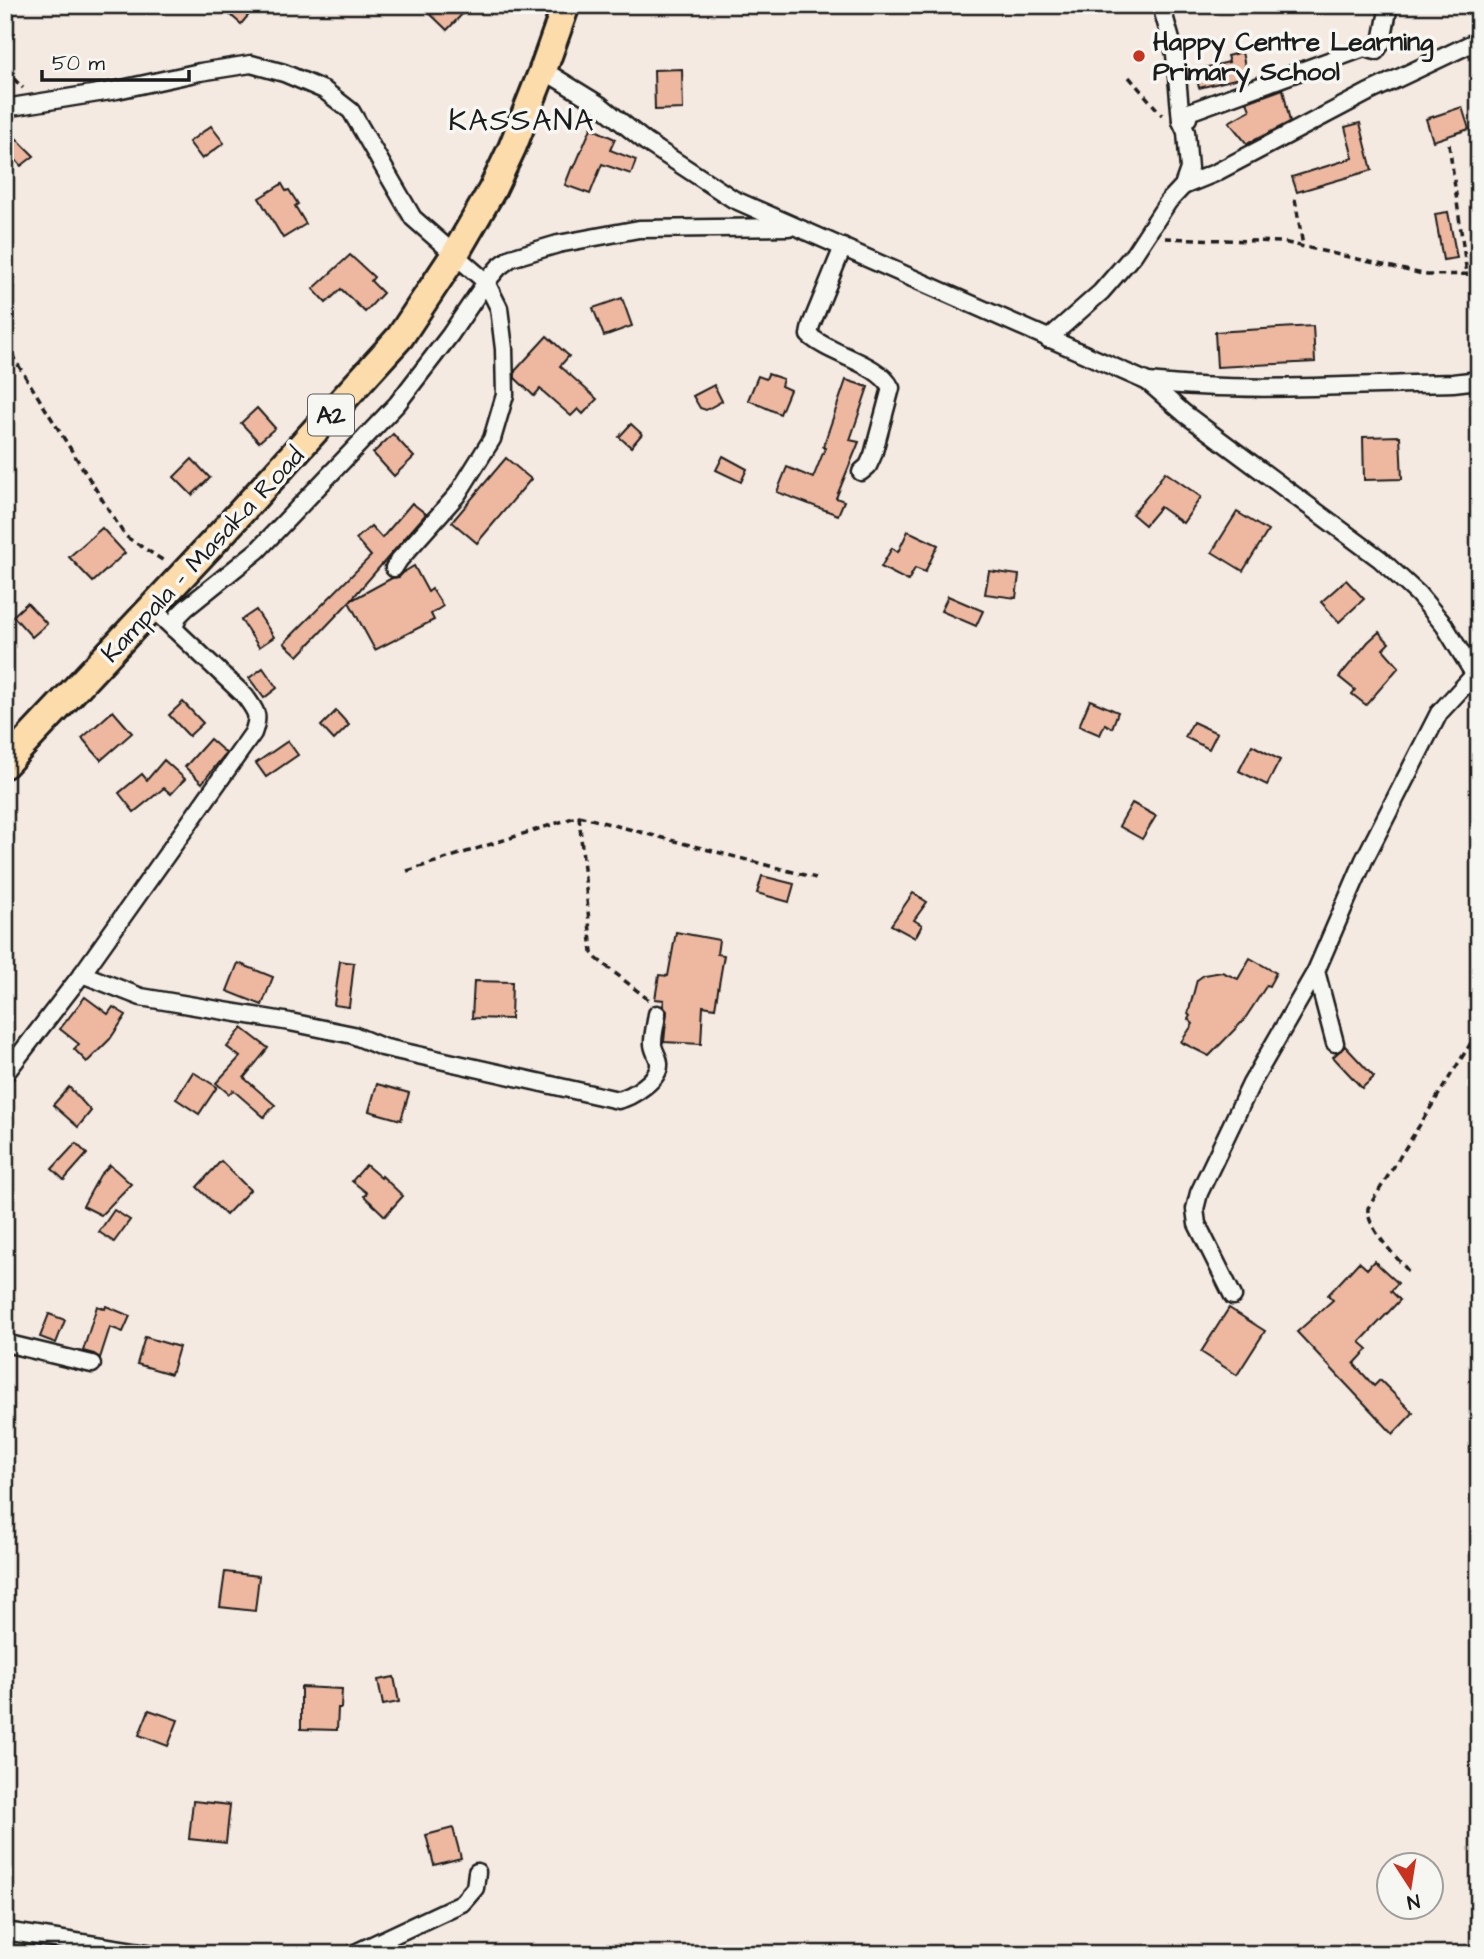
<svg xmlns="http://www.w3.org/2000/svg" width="1484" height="1959" font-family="'Architects Daughter',sans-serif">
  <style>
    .building { fill: #edb89f; stroke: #1c1c1c; stroke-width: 2 }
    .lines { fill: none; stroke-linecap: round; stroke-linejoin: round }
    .minor-casing { stroke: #1c1c1c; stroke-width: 21 }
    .primary-casing { stroke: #1c1c1c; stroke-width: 32 }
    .path { stroke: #1c1c1c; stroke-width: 3.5; stroke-dasharray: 7 5; stroke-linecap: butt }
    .minor { stroke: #f6f6f2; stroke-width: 16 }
    .primary { stroke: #fddcac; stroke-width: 26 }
    .poi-dot { fill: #c8321e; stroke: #f6f6f2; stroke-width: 2.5 }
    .labels { text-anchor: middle; stroke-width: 7; stroke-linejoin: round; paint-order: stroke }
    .shield { fill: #f6f6f2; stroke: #5d5d5c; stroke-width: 2 }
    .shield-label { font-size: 24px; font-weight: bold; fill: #1c1c1c }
    .poi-label { font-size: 26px; font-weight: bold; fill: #1c1c1c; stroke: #f6f6f2; text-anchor: start }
    .street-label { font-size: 26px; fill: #1c1c1c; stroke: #f6f6f2 }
    .quarter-label { font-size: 30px; letter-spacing: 2px; fill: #1c1c1c; stroke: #f6f6f2 }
  </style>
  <rect width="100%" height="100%" fill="#f4eae1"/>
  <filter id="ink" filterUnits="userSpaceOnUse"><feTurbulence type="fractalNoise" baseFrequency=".0143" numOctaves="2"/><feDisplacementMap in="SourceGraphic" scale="14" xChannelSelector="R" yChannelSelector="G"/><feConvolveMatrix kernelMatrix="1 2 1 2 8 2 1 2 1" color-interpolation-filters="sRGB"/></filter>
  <g filter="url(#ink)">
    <g class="building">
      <path d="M219 5H257L241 24Z"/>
      <path d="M421 5H471L447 30Z"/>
      <path d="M1242 52 1247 76 1199 88 1195 70 1229 62 1227 56Z"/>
      <path d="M682 69 683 109 655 110 654 70Z"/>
      <path d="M1283 89 1290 122 1247 144 1229 122 1250 110 1247 102Z"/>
      <path d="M1462 107 1469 129 1433 141 1426 119Z"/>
      <path d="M1360 123 1372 170 1297 192 1292 177 1353 158 1345 127Z"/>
      <path d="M211 126 224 143 202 159 189 142Z"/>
      <path d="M591 128 615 139 610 150 636 160 631 174 602 164 590 194 565 185 572 167 574 168Z"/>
      <path d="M16 138 34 156 21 166 5 148Z"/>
      <path d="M282 184 286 191 289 190 298 204 295 206 306 224 283 238 259 198Z"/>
      <path d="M1448 212 1457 258 1443 260 1435 214Z"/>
      <path d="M350 255 374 277 371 281 383 293 365 312 341 289 326 303 313 289Z"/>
      <path d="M622 298 632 326 604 336 593 308Z"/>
      <path d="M1313 326 1315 362 1217 367 1215 332Z"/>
      <path d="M547 336 569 356 560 366 597 399 583 414 578 409 571 416 540 389 534 396 515 378V371Z"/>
      <path d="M768 374 783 379 781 386 790 390 780 414 748 400 758 376 766 379Z"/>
      <path d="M846 380 868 387 850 440 859 442 836 498 844 501 838 515 777 492 787 467 813 478 825 448 823 447Z"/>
      <path d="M714 385 722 401 706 410 700 408 693 396Z"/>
      <path d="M257 408 275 428 259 442 241 423Z"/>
      <path d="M631 424 642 434 631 447 619 437Z"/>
      <path d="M393 434 414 457 394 476 373 453Z"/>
      <path d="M1400 436 1402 479 1364 480 1363 437Z"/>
      <path d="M723 456 747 469 741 482 716 470Z"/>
      <path d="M506 458 531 479 477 543 452 522Z"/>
      <path d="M192 459 210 478 192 495 174 477Z"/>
      <path d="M1165 472 1201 497 1183 523 1160 507 1145 525 1132 514 1151 492Z"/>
      <path d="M412 503 426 514 350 601 392 578 399 577 404 572 414 566 428 592 432 589 443 606 431 614 434 620 375 650 349 602 298 656 284 643 371 556 356 539 371 526 382 538Z"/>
      <path d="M1237 512 1268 531 1243 571 1212 552Z"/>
      <path d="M102 528 125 553 93 582 69 557Z"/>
      <path d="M908 531 938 545 925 572 915 568 908 581 881 567 892 548 898 552Z"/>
      <path d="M989 571 1019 575 1016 598 985 594Z"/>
      <path d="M1346 580 1364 599 1339 622 1321 602Z"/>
      <path d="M948 596 983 611 976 626 941 611Z"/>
      <path d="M27 603 47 624 32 637 13 616Z"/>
      <path d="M256 610 274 637 259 647 241 620Z"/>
      <path d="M1379 632 1389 643 1383 649 1399 667 1366 705 1352 694 1355 690 1339 677 1368 642Z"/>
      <path d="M263 668 277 688 264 698 249 678Z"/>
      <path d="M1090 700 1118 712 1112 728 1105 724 1100 735 1079 726Z"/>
      <path d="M183 702 203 723 189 736 169 715Z"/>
      <path d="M113 711 132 733 101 760 82 738Z"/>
      <path d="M336 711 349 725 334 740 321 726Z"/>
      <path d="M1193 722 1217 733 1209 749 1185 737Z"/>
      <path d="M210 739 226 753 202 783 185 767Z"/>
      <path d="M288 741 298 755 266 777 256 763Z"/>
      <path d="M1252 745 1280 760 1267 785 1239 771Z"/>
      <path d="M164 760 185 779 171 794 164 788 134 812 119 793 142 774 147 780Z"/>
      <path d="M1132 803 1156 816 1142 839 1119 826Z"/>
      <path d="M762 876 794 884 789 902 757 893Z"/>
      <path d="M913 893 927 902 914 920 922 925 915 938 891 925Z"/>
      <path d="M676 932 719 940 717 954 724 955 715 1008 703 1006 701 1044 664 1042 667 1011 663 1006 664 1000 655 999 659 975 668 976Z"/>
      <path d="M1250 958 1276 973 1269 986 1267 985 1242 1023H1241L1209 1056 1181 1042 1193 1024 1188 1019 1190 1016 1188 1014 1197 980 1204 975 1222 972 1238 979Z"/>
      <path d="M340 961 354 963 349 1007 334 1005Z"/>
      <path d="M238 963 273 977 262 1005 227 991Z"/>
      <path d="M474 981 512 982 511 1019 472 1018Z"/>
      <path d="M85 997 108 1014 113 1007 126 1015 110 1039 87 1062 74 1049 79 1044 60 1029Z"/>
      <path d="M242 1028 268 1048 244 1078 275 1105 264 1117 233 1090 229 1094 216 1083 240 1057 227 1047Z"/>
      <path d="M1345 1046 1374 1077 1362 1088 1333 1057Z"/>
      <path d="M193 1072 217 1087 199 1114 176 1099Z"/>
      <path d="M377 1084 409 1093 401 1120 369 1111Z"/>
      <path d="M69 1087 91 1111 78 1127 53 1105Z"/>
      <path d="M76 1143 87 1154 64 1180 52 1169Z"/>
      <path d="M221 1161 250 1190 226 1215 197 1187Z"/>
      <path d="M110 1165 131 1184 101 1215 83 1206 100 1175Z"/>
      <path d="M366 1165 381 1178 382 1176 403 1196 385 1216 364 1196 367 1193 352 1181Z"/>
      <path d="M114 1210 130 1220 114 1242 99 1232Z"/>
      <path d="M1374 1261 1398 1283 1391 1291 1400 1300 1360 1342 1368 1349 1354 1364 1374 1386 1380 1380 1413 1413 1393 1434 1297 1332 1333 1300 1328 1295 1359 1262 1367 1269Z"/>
      <path d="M97 1306 105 1309 106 1306 130 1316 123 1332 110 1327 100 1358 94 1354 83 1351Z"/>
      <path d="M1229 1308 1265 1331 1237 1375 1201 1352Z"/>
      <path d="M49 1314 65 1320 56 1343 40 1337Z"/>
      <path d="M145 1337 179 1347 171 1374 137 1364Z"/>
      <path d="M225 1572 259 1576 255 1611 220 1607Z"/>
      <path d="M394 1677 399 1702 383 1705 378 1680Z"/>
      <path d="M301 1687 342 1689 341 1708H338L337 1730 301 1729Z"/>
      <path d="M149 1710 178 1720 168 1746 139 1735Z"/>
      <path d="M193 1801 230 1805 226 1843 189 1839Z"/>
      <path d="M453 1828 461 1858 434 1865 426 1835Z"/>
    </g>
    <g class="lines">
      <defs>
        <g id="minor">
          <path d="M543 70 600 105 646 142 733 199 1148 382C1249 393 1352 385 1453 383L1479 380"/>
          <path d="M5 108 117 90 200 72 251 64 284 73 324 90 351 111 413 218 486 282 499 308 504 349 505 395 492 439 457 495 399 560 394 568"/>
          <path d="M1181 121 1188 118 1189 112 1364 48 1376 51 1382 42 1389 5"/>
          <path d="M1183 186 1215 173 1367 93 1479 40"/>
          <path d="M843 247 811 325 809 335C830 355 879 363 891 388L873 455 868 466 861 472"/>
          <path d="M1048 339 1101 292 1134 254 1168 202 1183 186 1189 169 1186 132 1181 121 1175 54 1161 5"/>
          <path d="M1148 382 1185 414 1380 559 1418 594 1444 625 1479 682"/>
          <path d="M174 629 178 616 186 608 258 550 397 404 450 335 486 282 499 267 511 258 558 244 639 229 789 227"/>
          <path d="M1316 971 1335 1043"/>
          <path d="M82 974 141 997 290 1022 353 1035 382 1047 618 1100C632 1097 660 1079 659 1064 659 1056 652 1050 653 1042 653 1033 656 1023 657 1014"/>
          <path d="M5 1074 82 974 253 733C260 714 256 712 245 696L152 608"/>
          <path d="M1233 1296 1197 1224 1195 1209 1199 1193 1251 1084 1316 971 1364 860 1439 713 1475 674"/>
          <path d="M5 1343 92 1364"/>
          <path d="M5 1931 153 1954"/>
          <path d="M353 1954 462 1903 475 1888 477 1872"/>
        </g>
        <path id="primary" d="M5 764 222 533 400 337 455 254 492 190 512 148 543 70 566 5"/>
      </defs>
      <use href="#minor" class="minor-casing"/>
      <use href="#primary" class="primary-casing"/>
      <g class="path">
        <path d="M5 70 23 88"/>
        <path d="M1129 77 1162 115"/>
        <path d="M1449 144 1467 274"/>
        <path d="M1295 199 1303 246"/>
        <path d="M1165 238 1283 242 1427 275 1479 274"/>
        <path d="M5 344 125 536 164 561"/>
        <path d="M579 816 592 953 596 958 649 1000"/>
        <path d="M407 871 579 816 816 878"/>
        <path d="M1408 1271C1396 1256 1366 1228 1368 1208L1479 1030"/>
      </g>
      <use href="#minor" class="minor"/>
      <use href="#primary" class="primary"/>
    </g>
  </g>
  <circle class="poi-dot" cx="1139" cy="56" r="7"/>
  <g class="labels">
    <rect class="shield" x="308" y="394.5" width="46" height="41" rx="5"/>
    <g class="shield-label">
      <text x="331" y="423">A2</text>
    </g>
    <g class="poi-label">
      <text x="1153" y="50">Happy Centre Learning<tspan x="1153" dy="30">Primary School</tspan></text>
    </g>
    <g class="street-label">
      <text transform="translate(202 554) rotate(-47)" y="9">Kampala - Masaka Road</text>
    </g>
    <g class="quarter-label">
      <text x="522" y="130">KASSANA</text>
    </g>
  </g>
  <rect width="1484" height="1959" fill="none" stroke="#f6f6f2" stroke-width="28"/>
  <rect x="14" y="14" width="1456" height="1931" fill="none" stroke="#1c1c1c" stroke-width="2.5" filter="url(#ink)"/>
  <g transform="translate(1410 1886) rotate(168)"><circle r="33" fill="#f6f6f2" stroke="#9f9f9c" stroke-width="2"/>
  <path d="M0-5L12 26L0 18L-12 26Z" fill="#c8321e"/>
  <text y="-10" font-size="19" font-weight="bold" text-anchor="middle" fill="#1c1c1c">N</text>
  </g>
  <path d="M42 70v10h147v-10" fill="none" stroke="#1c1c1c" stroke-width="3.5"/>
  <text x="52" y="70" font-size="21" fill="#1c1c1c" stroke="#f6f6f2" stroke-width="5" paint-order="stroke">50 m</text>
</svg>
